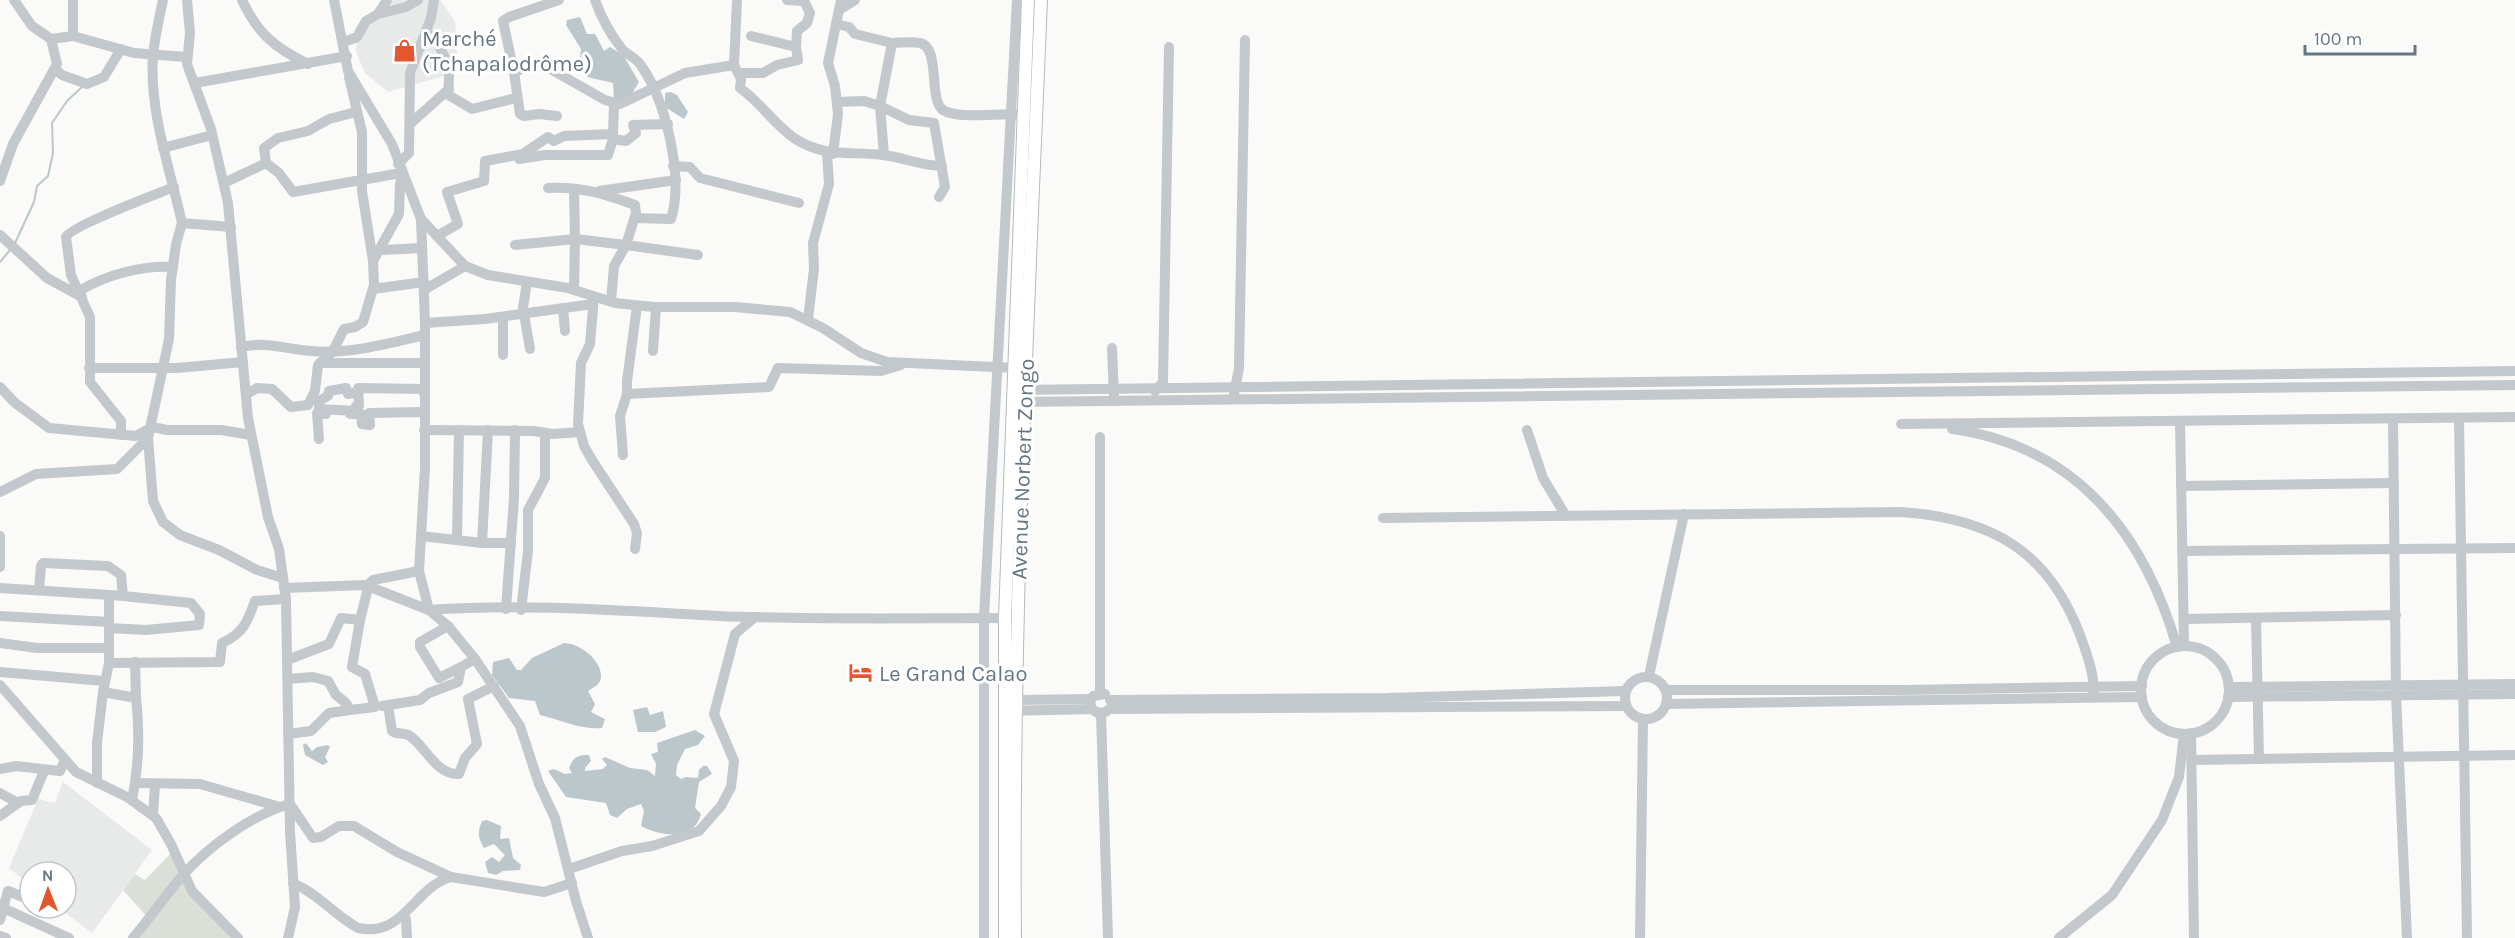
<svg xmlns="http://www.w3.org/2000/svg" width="2515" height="938" font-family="Karla,sans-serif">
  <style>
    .built { fill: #e8e9e9 }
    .green { fill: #dadfd7 }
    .water { fill: #bbc7cb }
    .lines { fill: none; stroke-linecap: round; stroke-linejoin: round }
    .stream { stroke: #bbc7cb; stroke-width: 2 }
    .major-casing { stroke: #b5babe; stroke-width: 14 }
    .minor { stroke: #c3c8cc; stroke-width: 10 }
    .major { stroke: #fff; stroke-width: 12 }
    .labels { text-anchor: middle; stroke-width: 6; stroke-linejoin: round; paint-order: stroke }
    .poi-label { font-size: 22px; fill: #657683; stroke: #fff; text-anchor: start }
    .street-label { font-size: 22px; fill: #657683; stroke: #fff }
  </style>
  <rect width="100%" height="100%" fill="#fafaf8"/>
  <g class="built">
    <path d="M384 0H440L455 21 458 72 388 92 365 73 356 52 357 33Z"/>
    <path d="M63 782 152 850 92 933 59 908H66V872H30V885L9 868 38 799 55 803Z"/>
  </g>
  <path class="green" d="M173 851 178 866 235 938H137L149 919 123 890 135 874 145 880Z"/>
  <g class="water">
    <path d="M580 17 587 34H595L604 51 610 47 623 55 639 82 630 97 614 101 613 83 587 77 580 58 581 49 566 25 567 20Z"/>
    <path d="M671 92 677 95 688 112 684 119 665 107V93Z"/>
    <path d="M564 643C579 643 602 660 601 677 601 684 593 688 588 691L595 704 591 712 605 719 602 728C579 730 562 720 540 715L535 701 509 698 492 675 493 662 509 658 517 670H521L532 658Z"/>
    <path d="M647 707 650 715 663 711 666 727 655 732H638L633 710Z"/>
    <path d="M695 730 705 736 698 745 685 749 677 765 676 775 681 779 686 777 698 778 699 770 703 766H707L712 774 699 782 695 808 701 814C694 842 660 836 641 826L644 811 641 804 627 809 617 818 610 815 606 803 566 797 548 771 554 769 565 774 572 773 569 768C573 757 578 755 589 755L591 761 585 768V771L603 769 607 765 602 759 605 757 630 768 647 770 655 776 656 764 651 754 658 752 657 743Z"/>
    <path d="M306 743 312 751 317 747 328 745 330 747 325 757 328 762 323 765 305 755 303 745Z"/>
    <path d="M487 820 501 826 500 839 509 838 513 858 521 865 520 870 503 871 496 875 488 873 485 862 492 857 499 862 505 855 494 844 484 848C478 838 477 833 482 821Z"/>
  </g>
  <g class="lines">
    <g class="stream">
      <path d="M15 243 34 202 37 186 48 176 53 153 52 123 67 101 82 87"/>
      <path d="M0 262 10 250"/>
    </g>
    <defs>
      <g id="major">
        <path d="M1005 938V618L1028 0"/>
        <path d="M1015 938C1012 625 1028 313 1041 0"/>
      </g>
    </defs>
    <use href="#major" class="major-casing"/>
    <g class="minor">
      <path d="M14 0 32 26 51 39 73 36 134 53 186 57"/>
      <path d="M163 0C159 18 155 37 153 55 149 112 170 168 182 223L231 227"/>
      <path d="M187 0 190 33 187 64 211 129 228 203 248 418 268 517 279 549 286 599 290 832 295 907 288 938"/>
      <path d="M242 0C258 34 275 48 308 64"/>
      <path d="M334 0 348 71 392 144 421 219 465 266 488 275 568 288 615 303 654 307H735L790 312 823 328 861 353 887 362 1016 368"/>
      <path d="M559 0 509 17 503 21 514 72 533 65 545 66 605 100 620 104 685 73 734 65"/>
      <path d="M595 0C601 17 611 35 622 49 627 55 635 57 640 64 666 100 684 177 671 219L635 218"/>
      <path d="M737 0 734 65 741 79 740 88C760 102 774 124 794 138 824 158 850 151 883 155 903 157 921 166 942 166"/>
      <path d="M787 0 804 1 810 13 807 23 797 31 796 47"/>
      <path d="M839 10 855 0"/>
      <path d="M378 14 406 7 418 0"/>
      <path d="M836 24 849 27 855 34 892 43 880 106 884 155"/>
      <path d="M73 36V0"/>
      <path d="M344 42 357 37 366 21 378 14 387 0"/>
      <path d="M892 43C900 43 912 41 920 43 941 47 928 100 943 110 957 119 999 114 1016 114"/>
      <path d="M55 69 62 75 87 84 104 77 121 49"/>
      <path d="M514 72 520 114 524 116 539 114 557 116"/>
      <path d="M738 73H763L777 65 798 60 796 47 751 36"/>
      <path d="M349 77 362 132V191L373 261"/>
      <path d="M195 83 347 56"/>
      <path d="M445 93 472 109 516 98"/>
      <path d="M837 102 864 101 880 106 909 120 934 123 945 187 939 197"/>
      <path d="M411 123 449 89C448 84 449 80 449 75 449 60 437 40 426 32"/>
      <path d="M163 148 212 135"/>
      <path d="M833 154 838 114 835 86 828 63 841 0"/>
      <path d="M519 159 545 155H608L613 139 626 141 636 133 633 125 668 124"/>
      <path d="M266 163 279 173 293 192 401 173"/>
      <path d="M398 164 409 153 410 73 431 18 434 0"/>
      <path d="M673 166 690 167 700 178 799 203"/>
      <path d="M0 181 13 144 57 64 51 39"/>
      <path d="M224 183 266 163 264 148 278 138 308 131 329 119 356 112"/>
      <path d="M548 188C580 186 605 194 635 205L636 213 626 245 575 239 574 189"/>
      <path d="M599 191 676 180"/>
      <path d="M421 219 425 323V468L419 571 429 610C524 603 624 611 719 616 814 620 910 618 1005 618"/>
      <path d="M182 223 176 244 171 280 169 339 148 438 153 501 163 522 180 535 219 550 257 570 283 578"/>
      <path d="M0 235 47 278 82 297"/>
      <path d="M437 236 458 224 447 192 484 181 485 161 523 154 548 137 554 141 564 136 613 134 614 104"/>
      <path d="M515 245 575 239 574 290"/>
      <path d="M381 250 422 248"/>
      <path d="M373 289 424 282"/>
      <path d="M424 290 465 266"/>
      <path d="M79 291C106 275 142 265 173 267"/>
      <path d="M594 297 590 344 581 363 578 424 584 446 592 460 634 524 637 533 635 549"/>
      <path d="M611 301 614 266 626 245 698 255"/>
      <path d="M563 308 565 331"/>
      <path d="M522 314 527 282"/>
      <path d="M524 314 530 349"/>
      <path d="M503 317V355"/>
      <path d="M808 319 814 269 813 243 829 184 827 153"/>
      <path d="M425 323 485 319 593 304"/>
      <path d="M241 347C266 341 285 349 310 351 347 355 389 343 425 335"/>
      <path d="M1112 348 1114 396"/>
      <path d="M653 351 656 307"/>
      <path d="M320 363H425"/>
      <path d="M89 368H177L243 362"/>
      <path d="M0 387 14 402 49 428 136 436 152 427 167 430H221L251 435"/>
      <path d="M1018 390 2515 371"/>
      <path d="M1155 391 1163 382 1169 47"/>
      <path d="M359 392 348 394 346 388 329 391 328 396 319 401V409L356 411V406H359L358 388 424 389V394"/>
      <path d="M247 394 257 388 272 389 291 407 308 405 315 391 318 365 333 351 344 329 355 327 363 322 374 285 373 261 399 214 400 184 402 176"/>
      <path d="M627 394 769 387 778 368 881 371 901 365"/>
      <path d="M1234 394 1239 368 1245 40"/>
      <path d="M1018 402 2515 385"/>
      <path d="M350 414H361L362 424 370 425 369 413 424 412"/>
      <path d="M2459 418 2467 938"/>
      <path d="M2393 419 2396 695 2407 938"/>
      <path d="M2180 421 2184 646"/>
      <path d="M1901 424 2515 417"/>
      <path d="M1952 429C2076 446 2144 533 2177 647"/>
      <path d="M424 430 533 431 553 434 580 432"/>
      <path d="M488 430 482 543H511"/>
      <path d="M1527 430 1543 478 1566 516"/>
      <path d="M121 435V421L90 382V317L71 275 66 237C71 226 157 194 174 187"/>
      <path d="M319 439 317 413 326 414"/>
      <path d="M623 455 620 416 627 394V381L637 306"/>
      <path d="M2181 486 2394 483"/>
      <path d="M0 492 36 474 117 469 148 438"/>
      <path d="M1383 518 1901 512C1990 518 2048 550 2080 635 2087 654 2096 678 2093 697"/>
      <path d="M0 536V567"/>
      <path d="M421 536 482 543"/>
      <path d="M457 539 459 430"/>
      <path d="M2182 551 2515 548"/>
      <path d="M0 588 109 595"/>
      <path d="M284 588 365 585 429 610 448 626 475 659 520 726 539 784 555 818 576 901 588 938"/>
      <path d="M39 590 41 566 43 563 108 566 121 575 123 596 109 595V663L103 692"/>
      <path d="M506 609 514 498 515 430"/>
      <path d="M521 610 528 551V510L545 478V433"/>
      <path d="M0 616 109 622"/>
      <path d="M2256 618 2259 759"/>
      <path d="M2184 619 2396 615"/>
      <path d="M448 626 420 642V647L439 678 461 667"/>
      <path d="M109 628 146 630 199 625 200 614 191 603 123 596"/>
      <path d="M0 643 37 648H109"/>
      <circle cx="2185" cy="690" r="44"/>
      <path d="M287 660 329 644 341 618 360 620"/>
      <path d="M135 662 136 698"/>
      <path d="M109 663 220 662 222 643C244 633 247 622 255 601L286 599"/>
      <path d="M0 672 104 681"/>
      <path d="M1649 676 1684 514"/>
      <circle cx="1646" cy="698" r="21"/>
      <path d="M288 679 313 677 328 681 336 695 346 703 350 710 375 707 365 674 352 667 360 620 369 584 373 580 419 571"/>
      <path d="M0 685 76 772 127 797 156 818 171 844 192 891 238 938"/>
      <path d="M2229 687 2515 684"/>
      <path d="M1666 690H1904L2142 686"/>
      <path d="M1100 693V437"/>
      <path d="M2228 697 2515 694"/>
      <path d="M1008 700 1091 699"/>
      <path d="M1110 700 1387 698 1625 691"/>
      <path d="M1666 704 2142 697"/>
      <path d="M388 705 392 731C397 735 404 732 410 736 426 747 436 775 459 774L465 758 477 744 468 699 494 686"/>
      <path d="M382 706 420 700 429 693 458 682 461 667 475 659"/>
      <path d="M1092 709 1090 702 1093 696 1105 694"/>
      <path d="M1109 709 1626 706"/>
      <path d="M1009 711 1092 709 1098 713 1106 712"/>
      <path d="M1101 713 1108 938"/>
      <path d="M2191 733 2194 938"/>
      <path d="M288 734 311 731 329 713 350 710"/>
      <path d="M2192 760 2515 755"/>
      <path d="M0 769 16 766 60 771 65 760"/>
      <path d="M97 783V743L103 692 136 698C140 733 139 766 132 800"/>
      <path d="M136 783 200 784 280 807"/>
      <path d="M0 793 18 803"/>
      <path d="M153 815 155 784"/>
      <path d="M0 816 21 801 32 800 44 771"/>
      <path d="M569 869 622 851 652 846 699 831 721 806 731 787 734 761 714 714 735 634 755 617"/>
      <path d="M293 883C320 895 333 914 358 928 404 938 414 887 451 877L544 892 572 883"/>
      <path d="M3 908 8 891 28 899"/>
      <path d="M406 919 407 938"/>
      <path d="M0 920 3 908 69 938"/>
      <path d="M0 936 6 938"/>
      <path d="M133 938C150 918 165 896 182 876 209 846 251 815 290 804L313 838 321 837 339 826H354L397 852 451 877"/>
      <path d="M984 938V618L1017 0"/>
      <path d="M1640 938 1643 719"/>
      <path d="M2059 938 2112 895 2162 820 2179 777 2184 734"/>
    </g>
    <use href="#major" class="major"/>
  </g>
  <defs>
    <symbol id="shop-bare" viewBox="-9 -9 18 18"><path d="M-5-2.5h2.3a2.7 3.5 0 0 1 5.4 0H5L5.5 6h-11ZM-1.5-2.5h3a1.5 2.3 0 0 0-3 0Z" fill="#e4572e" stroke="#fff" stroke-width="2.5" paint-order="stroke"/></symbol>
    <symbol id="hotel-bare" viewBox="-9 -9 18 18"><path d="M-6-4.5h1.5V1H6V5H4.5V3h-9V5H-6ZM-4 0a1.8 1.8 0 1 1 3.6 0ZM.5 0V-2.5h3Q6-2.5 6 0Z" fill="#e4572e" stroke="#fff" stroke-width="2.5" paint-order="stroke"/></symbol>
  </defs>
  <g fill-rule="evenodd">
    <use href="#shop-bare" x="388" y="34" width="33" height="33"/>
    <use href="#hotel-bare" x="844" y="656" width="33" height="33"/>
  </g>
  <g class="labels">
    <g class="poi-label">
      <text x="422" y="46">Marché<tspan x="422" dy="25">(Tchapalodrôme)</tspan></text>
      <text x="879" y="681">Le Grand Calao</text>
    </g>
    <g class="street-label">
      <text transform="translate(1022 469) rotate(-88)" y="8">Avenue Norbert Zongo</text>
    </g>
  </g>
  <g transform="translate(48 890) rotate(359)"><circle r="28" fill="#ffffff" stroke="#c1c8cd" stroke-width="1.5"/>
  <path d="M0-4.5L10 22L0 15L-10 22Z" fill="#e4572e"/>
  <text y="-9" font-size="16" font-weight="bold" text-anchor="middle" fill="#657683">N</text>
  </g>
  <path d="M2305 45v9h110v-9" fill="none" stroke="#657683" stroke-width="3"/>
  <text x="2314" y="45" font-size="18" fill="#657683" stroke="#ffffff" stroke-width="4.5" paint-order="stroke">100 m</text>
</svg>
